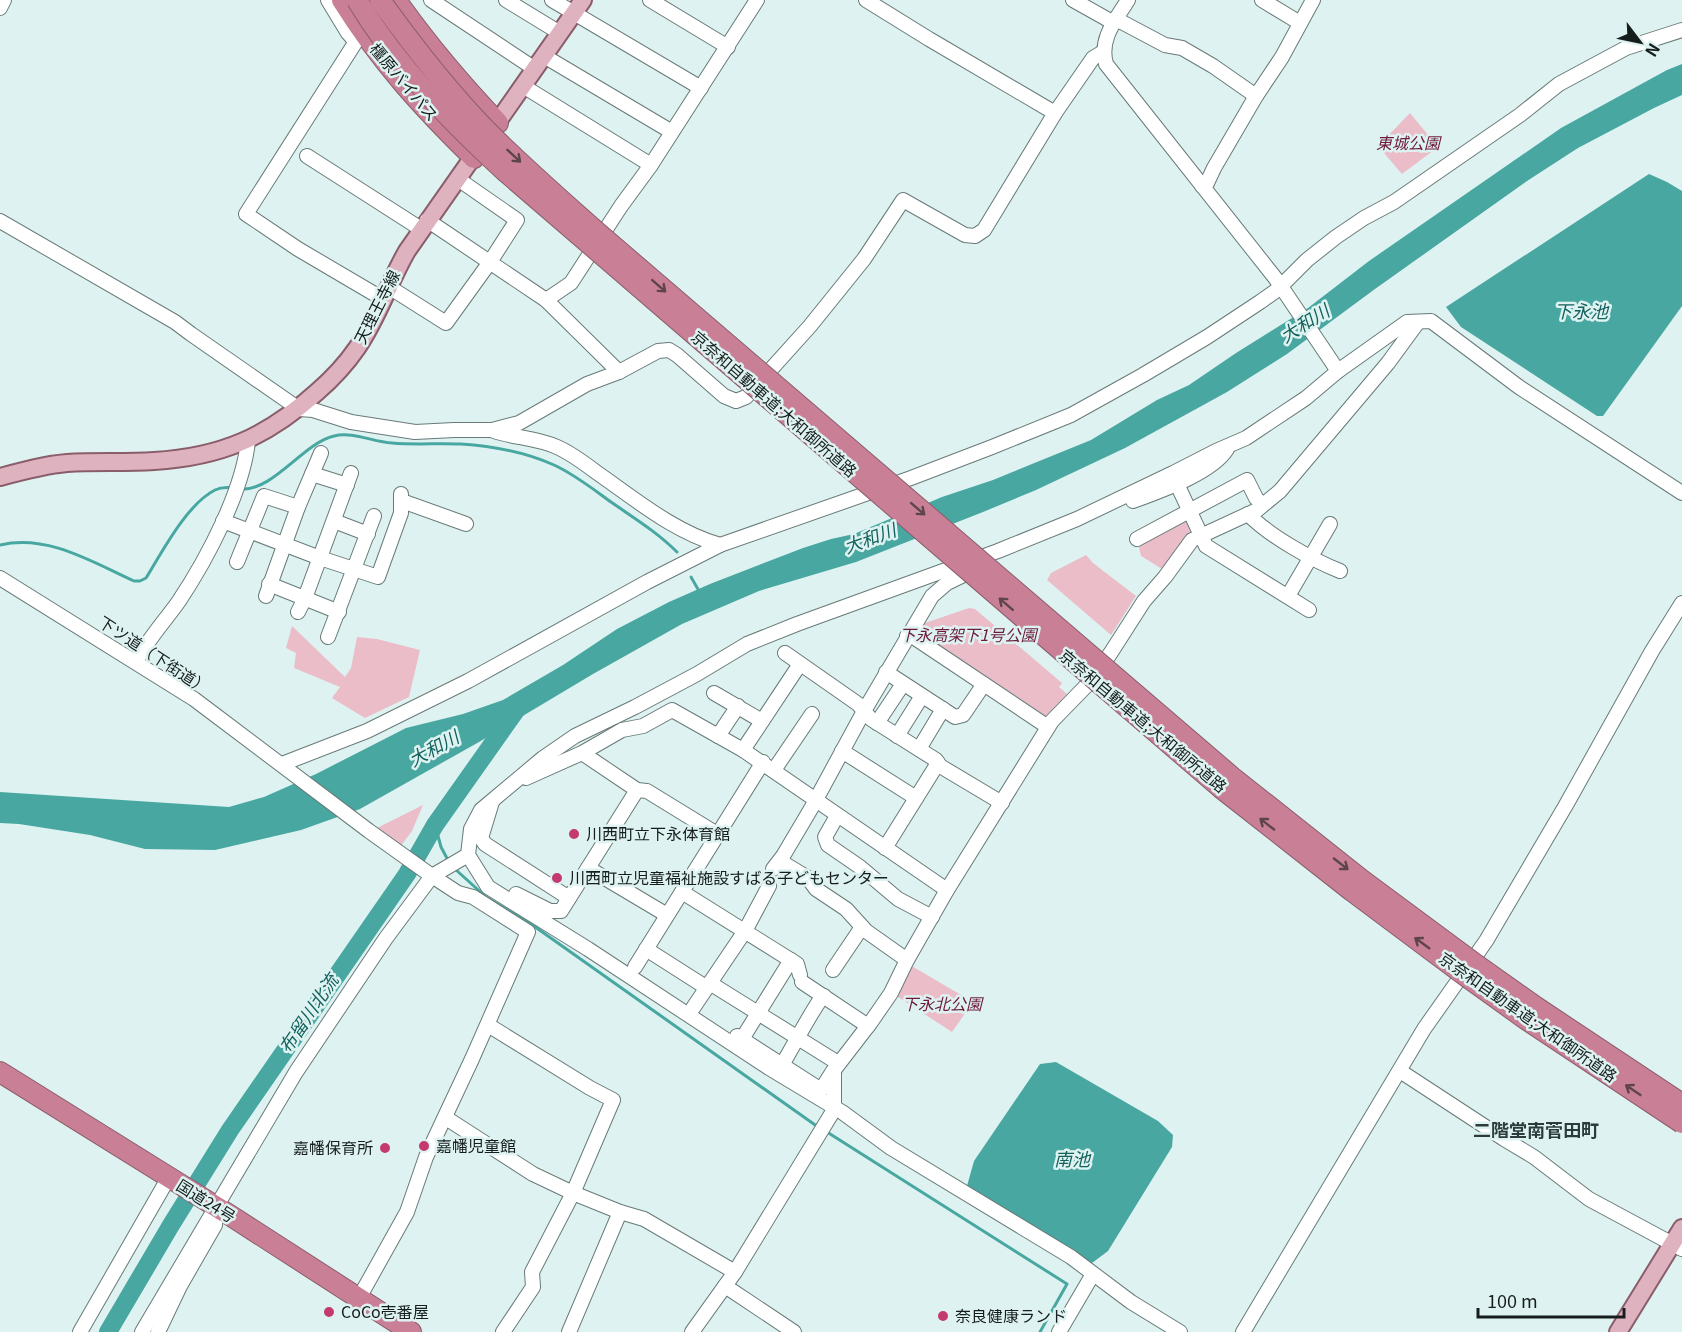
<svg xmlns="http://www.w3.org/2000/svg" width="1682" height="1332" font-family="Georgia,'Noto Sans JP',serif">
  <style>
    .green { fill: #ebbdc9 }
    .water { fill: #48a7a1 }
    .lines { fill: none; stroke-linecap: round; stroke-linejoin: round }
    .stream { stroke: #48a7a1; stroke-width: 3 }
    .river { stroke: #48a7a1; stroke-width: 18 }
    .minor-casing { stroke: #677a78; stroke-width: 16 }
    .major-casing { stroke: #8a5d6b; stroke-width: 20 }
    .highway-casing { stroke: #8a5d6b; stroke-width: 22 }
    .minor { stroke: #fff; stroke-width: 14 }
    .major { stroke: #dfb2bf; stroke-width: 16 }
    .highway { stroke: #c97f95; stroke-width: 20 }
    .highway-bridge-casing { stroke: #8a5d6b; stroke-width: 22; stroke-linecap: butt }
    .highway-bridge { stroke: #c97f95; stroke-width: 20 }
    .oneway { stroke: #5e454d }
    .poi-dot { fill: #c43970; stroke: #def3f1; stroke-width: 2 }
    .labels { text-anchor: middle; stroke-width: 5; stroke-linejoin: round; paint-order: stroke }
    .street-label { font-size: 16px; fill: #161e1d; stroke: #def3f1 }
    .park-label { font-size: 16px; font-style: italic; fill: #6d1a3b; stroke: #def3f1 }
    .poi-label { font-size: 16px; fill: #161e1d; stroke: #def3f1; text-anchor: start }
    .water-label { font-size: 18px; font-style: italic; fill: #12615d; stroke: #def3f1 }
    .neighbourhood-label { font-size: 18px; font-weight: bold; fill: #2b3c3b; stroke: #def3f1 }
  </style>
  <rect width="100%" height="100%" fill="#def3f1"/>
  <g class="green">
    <path d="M1410 113 1438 147 1402 174 1378 146Z"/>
    <path d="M1186 518 1190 531 1162 569 1141 556 1138 543Z"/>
    <path d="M1086 555 1093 563 1136 596 1111 635 1047 580 1051 573Z"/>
    <path d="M969 608 975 609 1062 683 1059 687 1067 694 1046 716 917 632 922 624Z"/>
    <path d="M292 626 345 677 351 668 357 637 377 639 420 650 409 697 365 718 332 698 340 687 294 668 296 653 286 648Z"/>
    <path d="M423 805 412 831 400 847 375 829Z"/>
    <path d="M910 965 973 1002 952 1032 895 995Z"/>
  </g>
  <g class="water">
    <path d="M1682 64V95L1654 108 1578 148 1527 181 1375 289 1287 354 1227 392 1125 448 1036 490 983 512 856 562 759 591 682 624 593 674 479 742 360 809 301 830 215 850 145 849 90 835 19 824 0 823V792L229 807 264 797 316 774 406 728 463 714 503 700 563 665 617 629 669 602 710 584 803 548 831 539 854 534 942 497 993 480 1091 440 1157 400 1189 385 1236 353 1308 308 1369 261 1561 128 1667 70Z"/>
    <path d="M1649 174 1667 182 1682 191V306L1603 416H1597L1461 327 1446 307Z"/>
    <path d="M1056 1062 1158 1121 1173 1135 1172 1147 1108 1251 1092 1263 967 1186 974 1161 1040 1064Z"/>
  </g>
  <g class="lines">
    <g class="stream">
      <path d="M240 489C273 492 303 443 334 436 352 431 373 442 392 443 415 445 438 443 461 444 492 446 525 452 554 465 574 474 593 489 611 502 634 518 657 532 677 552"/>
      <path d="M0 545C48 534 92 562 134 581H140L146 578C162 552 187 504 215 490 221 487 227 487 234 488"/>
      <path d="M691 577 699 591"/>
      <path d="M435 825 441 847 449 862"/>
      <path d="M455 869 486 897 531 924 818 1127"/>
      <path d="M827 1132 1067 1284 1040 1332"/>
    </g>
    <path class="river" d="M108 1332 171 1225 230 1130 407 874 435 825 517 709"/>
    <defs>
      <g id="minor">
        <path d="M328 0 348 33 355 41"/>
        <path d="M431 0 535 69"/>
        <path d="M506 0 560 33"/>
        <path d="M552 0 701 88"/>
        <path d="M650 0 728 47"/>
        <path d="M866 0 929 39 1055 113"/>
        <path d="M1073 0 1114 23"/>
        <path d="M1128 0C1115 21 1099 39 1106 64L1276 279 1338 371"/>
        <path d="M1262 0 1300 23"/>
        <path d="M0 8 4 0"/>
        <path d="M1116 19 1165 45 1182 48 1213 66 1256 96"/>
        <path d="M362 32 246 214 298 249 383 299"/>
        <path d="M544 56 672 132"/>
        <path d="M523 86 651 165"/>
        <path d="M307 156 421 229"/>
        <path d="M1202 186 1207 183 1214 168 1256 96 1282 57 1313 0"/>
        <path d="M427 220 546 300 619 372"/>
        <path d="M0 221 175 322 191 334 299 409 313 410 351 422 415 432 454 430H492L519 423 587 384 619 372 658 351 669 350 677 355 724 396 736 401 746 397 810 326 864 259 903 200 965 235 975 236 984 230 1055 113 1093 58 1103 52"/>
        <path d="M389 287 446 323 490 262 517 220 458 179"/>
        <path d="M546 300 571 283 621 206 651 165 757 0"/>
        <path d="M494 431C515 438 537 438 557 447 571 453 584 463 596 472 635 499 674 532 720 545"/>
        <path d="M312 474 347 485"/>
        <path d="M1177 484 1206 546 1309 610"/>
        <path d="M402 501 466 524"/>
        <path d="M1133 501C1160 491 1212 473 1227 449"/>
        <path d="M1248 514C1268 535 1312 560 1340 571"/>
        <path d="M223 521 320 558 378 577 401 513V494"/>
        <path d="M334 521 368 534"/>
        <path d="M1137 539 1247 480 1256 498 1262 505"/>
        <path d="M237 562 264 496 298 507"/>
        <path d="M0 578 194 699 369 831 432 876 458 893 473 897 528 932 472 1059 426 1157 407 1212 359 1298"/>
        <path d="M269 584 339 612"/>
        <path d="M266 596 298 507 321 453"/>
        <path d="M1288 596 1330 524"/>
        <path d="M298 612 305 598 351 473"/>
        <path d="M907 636 915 638 1048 727"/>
        <path d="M328 637 374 516"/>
        <path d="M785 653 858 704 871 719 936 760 940 766 1002 803"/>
        <path d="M136 662C147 640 165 621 179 601 207 559 243 491 248 441"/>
        <path d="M886 672 955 717 963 715 984 684"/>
        <path d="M714 693 762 721"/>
        <path d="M877 723 903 684"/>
        <path d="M718 736 738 706"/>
        <path d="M897 736 922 696"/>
        <path d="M919 749 943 709"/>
        <path d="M743 750 800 664"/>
        <path d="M842 751 916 798"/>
        <path d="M582 753 637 790 647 791 717 834"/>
        <path d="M282 764 367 731 468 681 647 582 720 545 911 478 992 447 1071 415 1143 375 1207 337 1260 302 1277 290 1307 260 1336 237 1364 218 1394 202 1520 115 1559 84 1626 48 1682 30"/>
        <path d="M774 770 812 714"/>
        <path d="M526 778 582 753 622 730 643 726 672 710 743 750 947 890"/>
        <path d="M492 802 481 838 485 844 569 898"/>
        <path d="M837 816 825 837 828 845 860 867 898 899 932 917"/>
        <path d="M885 848 938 763"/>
        <path d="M780 861 808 878 816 889 846 909 866 931 907 960"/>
        <path d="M588 868 667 915"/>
        <path d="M773 869 783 856 812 807 864 711 932 596 947 583 976 569"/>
        <path d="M682 892 797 964 800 975"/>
        <path d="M516 894 550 911H561L637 790"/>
        <path d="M646 949 704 986 713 985 838 1063"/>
        <path d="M635 967 763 762"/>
        <path d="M833 970 862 927"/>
        <path d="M802 982 868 1026"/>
        <path d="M693 1008 745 931 769 886"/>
        <path d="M488 1025 590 1088 613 1100 573 1193 532 1272 533 1287 503 1332"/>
        <path d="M737 1036 821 1090 833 1071"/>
        <path d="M742 1039 791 960"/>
        <path d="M782 1065C795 1043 806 1021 820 1000L824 996"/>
        <path d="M1400 1071 1504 1139 1534 1157 1589 1199 1682 1249"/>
        <path d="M446 1118 533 1174 573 1193 620 1212 644 1219 735 1272"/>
        <path d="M725 1286 794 1332"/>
        <path d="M80 1332 169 1177"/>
        <path d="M142 1332 296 1072 386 938 432 876 468 855"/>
        <path d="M158 1332 180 1286 215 1225 217 1207"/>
        <path d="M569 1332 620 1212"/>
        <path d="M692 1332 735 1272 832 1113 834 1107V1070L871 1022 891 993 907 960 947 890 1052 721 1088 684 1110 654 1144 601 1165 577 1192 540 1257 510 1280 491 1388 363 1418 322"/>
        <path d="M1059 1332 1093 1274"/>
        <path d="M1180 1332 1131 1302 1071 1257 891 1148 842 1112 769 1068 588 949 488 887 468 855 471 829 481 810 543 758 575 736 635 707 697 674 747 644 797 624 998 551 1077 519 1173 473 1216 451 1246 438 1306 398 1338 371 1407 322 1431 321 1519 387 1682 493"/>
        <path d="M1243 1332 1424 1029 1486 941 1566 805 1652 651 1682 603"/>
      </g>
      <g id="major">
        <path d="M0 477C22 471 44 465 67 463 96 461 125 463 154 461 221 457 267 437 317 392 332 379 346 364 357 348 378 318 389 282 407 251L583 0"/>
        <path d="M1618 1332 1682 1228"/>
      </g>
      <g id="highway">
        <path d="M342 0C380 61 422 107 474 158"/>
        <path d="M396 0C427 44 461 84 498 123"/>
        <path d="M0 1072 228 1214 411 1332"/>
      </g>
    </defs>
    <use href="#minor" class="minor-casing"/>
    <use href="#major" class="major-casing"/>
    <use href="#highway" class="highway-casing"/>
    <use href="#minor" class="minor"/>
    <use href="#major" class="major"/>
    <use href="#highway" class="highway"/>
    <defs>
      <g id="highway-bridge">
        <path d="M357 0C396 65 451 122 507 173L1221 788 1352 891 1467 977 1527 1020 1682 1123"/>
        <path d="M380 0C413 46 448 91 487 131 523 167 561 200 598 233L1232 777 1362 880 1474 963 1536 1007 1682 1104"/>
      </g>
    </defs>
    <use href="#highway-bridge" class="highway-bridge-casing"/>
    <use href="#highway-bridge" class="highway-bridge"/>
  </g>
  <defs><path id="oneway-shaft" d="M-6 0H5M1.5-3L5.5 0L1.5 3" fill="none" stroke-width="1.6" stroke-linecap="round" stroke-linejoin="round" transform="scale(1.5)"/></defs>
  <g class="oneway">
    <use href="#oneway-shaft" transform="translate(514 156) rotate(43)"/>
    <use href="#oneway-shaft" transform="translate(659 286) rotate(41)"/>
    <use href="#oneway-shaft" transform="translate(918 509) rotate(41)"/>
    <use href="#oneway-shaft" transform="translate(1006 604) rotate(-139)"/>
    <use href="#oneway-shaft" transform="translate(1267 824) rotate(-142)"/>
    <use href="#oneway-shaft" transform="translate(1341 864) rotate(38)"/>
    <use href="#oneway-shaft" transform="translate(1422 943) rotate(-144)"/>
    <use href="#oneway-shaft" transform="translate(1633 1090) rotate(-146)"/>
  </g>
  <g class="poi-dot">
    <circle cx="574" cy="834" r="6"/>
    <circle cx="557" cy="878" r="6"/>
    <circle cx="424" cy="1146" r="6"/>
    <circle cx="385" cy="1148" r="6"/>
    <circle cx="329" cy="1312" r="6"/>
    <circle cx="943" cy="1316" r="6"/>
  </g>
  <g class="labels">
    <g class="street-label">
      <text transform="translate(404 82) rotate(50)" y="6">橿原バイパス</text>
      <text transform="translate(377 307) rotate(-63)" y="6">天理王寺線</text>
      <text transform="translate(774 404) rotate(41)" y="6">京奈和自動車道;大和御所道路</text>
      <text transform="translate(154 655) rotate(33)" y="6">下ツ道（下街道）</text>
      <text transform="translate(1143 721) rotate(40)" y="6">京奈和自動車道;大和御所道路</text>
      <text transform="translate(1528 1017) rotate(35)" y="6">京奈和自動車道;大和御所道路</text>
      <text transform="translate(206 1201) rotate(32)" y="6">国道24号</text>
    </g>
    <g class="park-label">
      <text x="1408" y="149">東城公園</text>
      <text x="968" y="641">下永高架下1号公園</text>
      <text x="942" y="1010">下永北公園</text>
    </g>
    <g class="poi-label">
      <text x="586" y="840">川西町立下永体育館</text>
      <text x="569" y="884">川西町立児童福祉施設すばる子どもセンター</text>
      <text x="436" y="1152">嘉幡児童館</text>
      <text x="373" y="1154" text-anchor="end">嘉幡保育所</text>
      <text x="341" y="1318">CoCo壱番屋</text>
      <text x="955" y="1322">奈良健康ランド</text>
    </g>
    <g class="water-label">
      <text x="1581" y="318">下永池</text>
      <text transform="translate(1305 324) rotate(-32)" y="6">大和川</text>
      <text transform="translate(870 539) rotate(-20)" y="6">大和川</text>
      <text transform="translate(434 749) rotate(-29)" y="6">大和川</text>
      <text transform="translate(309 1014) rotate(-56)" y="6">布留川北流</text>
      <text x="1072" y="1166">南池</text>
    </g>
    <g class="neighbourhood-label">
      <text x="1536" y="1137">二階堂南菅田町</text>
    </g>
  </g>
  <g transform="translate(1640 42) rotate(122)" stroke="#def3f1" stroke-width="4.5" paint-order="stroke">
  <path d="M0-4.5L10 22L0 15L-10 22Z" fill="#161e1d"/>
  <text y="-9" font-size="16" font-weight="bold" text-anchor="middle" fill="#161e1d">N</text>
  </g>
  <path d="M1478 1308v9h146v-9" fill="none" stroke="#161e1d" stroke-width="3"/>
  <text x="1487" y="1308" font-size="18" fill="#161e1d" stroke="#def3f1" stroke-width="4.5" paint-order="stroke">100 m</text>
</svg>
